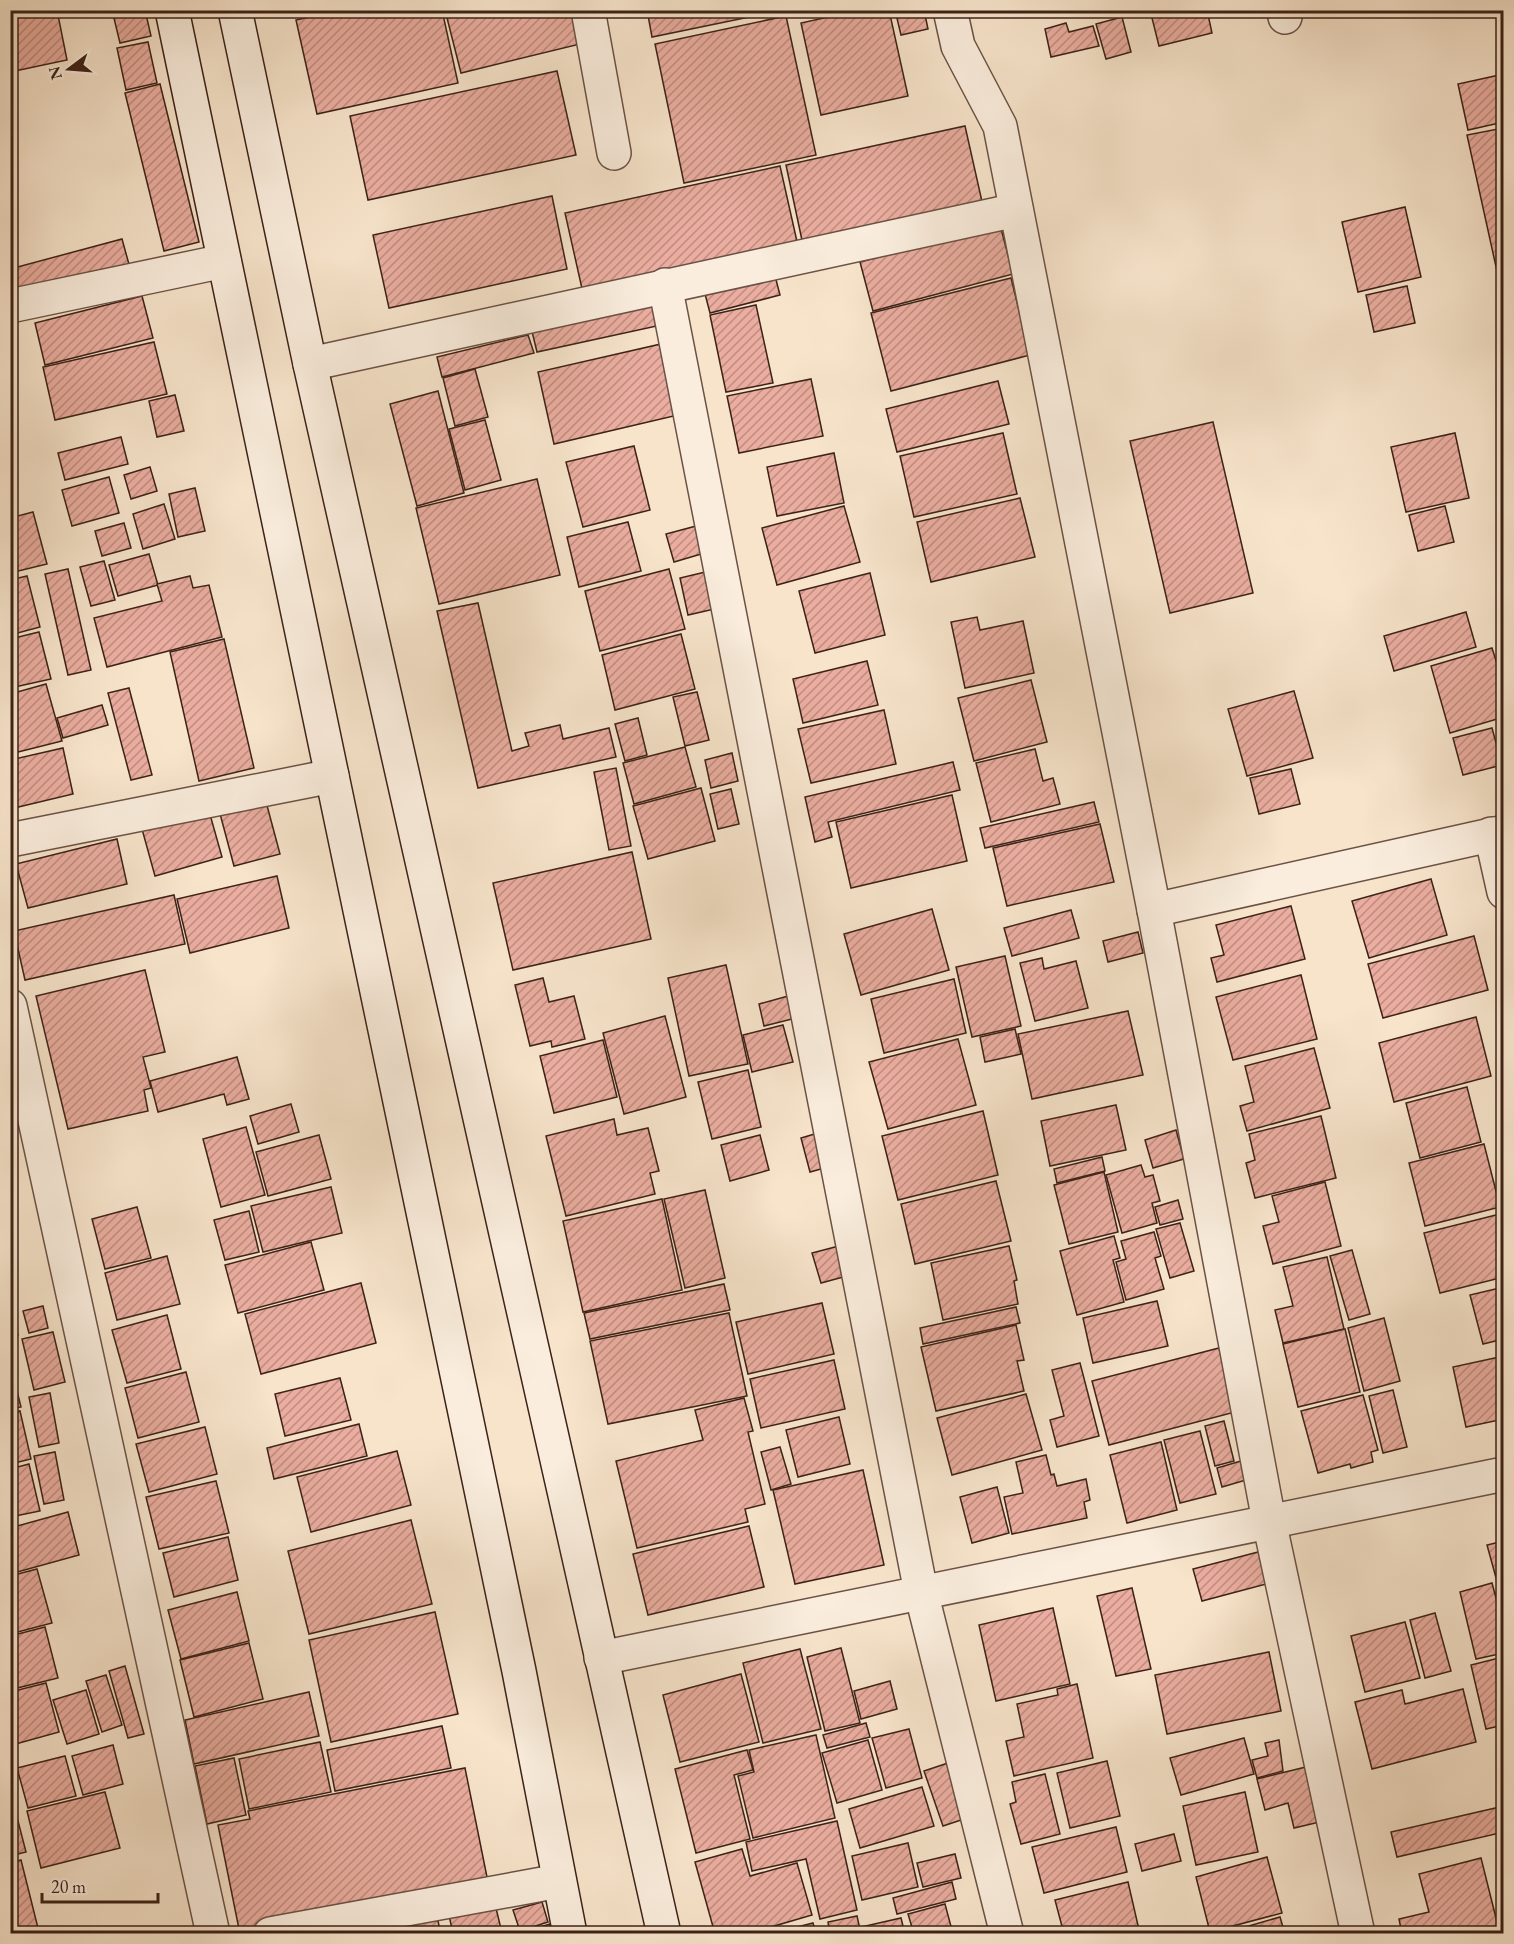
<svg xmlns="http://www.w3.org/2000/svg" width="1514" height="1944" font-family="'EB Garamond',serif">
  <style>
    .building { fill: url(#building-hatch); stroke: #3c2218; stroke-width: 1.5 }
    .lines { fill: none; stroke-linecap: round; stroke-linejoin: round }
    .street-casing { stroke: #6b5245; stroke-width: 36 }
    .secondary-casing { stroke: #3c2218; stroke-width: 36 }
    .street { stroke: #faeddd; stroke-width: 33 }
    .secondary { stroke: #faeddd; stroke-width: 33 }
  </style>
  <defs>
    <pattern id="building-hatch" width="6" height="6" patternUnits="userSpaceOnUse" patternTransform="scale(1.5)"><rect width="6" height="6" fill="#eaad9f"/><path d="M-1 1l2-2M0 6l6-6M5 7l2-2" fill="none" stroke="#bf8c81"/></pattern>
  </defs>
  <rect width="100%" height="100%" fill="#f7e4cb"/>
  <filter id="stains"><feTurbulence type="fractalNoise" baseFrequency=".00333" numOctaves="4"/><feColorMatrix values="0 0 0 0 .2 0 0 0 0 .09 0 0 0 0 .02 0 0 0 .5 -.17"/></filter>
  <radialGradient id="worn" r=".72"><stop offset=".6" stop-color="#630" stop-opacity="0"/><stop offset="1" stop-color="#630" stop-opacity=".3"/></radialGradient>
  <g class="building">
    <path d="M10 10H57L67 60 10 72Z"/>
    <path d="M112 10H145L151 36 120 43Z"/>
    <path d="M341 10H442L458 83 317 114 296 20Z"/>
    <path d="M458 10H572L580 44 461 73 446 14Z"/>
    <path d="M647 10H784L652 37Z"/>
    <path d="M860 10H889L908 96 821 115 801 23Z"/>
    <path d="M895 10H924L928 29 901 35Z"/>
    <path d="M1150 10H1207L1212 33 1159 46Z"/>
    <path d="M786 16 816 155 684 183 655 44Z"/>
    <path d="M1122 17 1131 52 1106 59 1096 24Z"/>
    <path d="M1066 23 1069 32 1093 26 1099 46 1051 57 1045 29Z"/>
    <path d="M148 42 157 83 126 90 117 48Z"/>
    <path d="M557 71 576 155 368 200 350 116Z"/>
    <path d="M1504 74V122L1468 130 1458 84Z"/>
    <path d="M160 84 199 242 164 251 125 93Z"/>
    <path d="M965 126 983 206 803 245 786 165Z"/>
    <path d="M1503 128 1504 130V303L1467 135Z"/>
    <path d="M780 166 798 246 583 293 565 213Z"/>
    <path d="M552 196 567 269 389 308 373 235Z"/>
    <path d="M1405 207 1421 277 1358 292 1342 222Z"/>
    <path d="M1000 225 1013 274 873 311 860 262Z"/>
    <path d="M122 239 130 268 18 297 10 269Z"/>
    <path d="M774 272 780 295 710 313 704 290Z"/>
    <path d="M1011 278 1030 355 891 391 871 313Z"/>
    <path d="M1407 286 1415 323 1374 332 1366 295Z"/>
    <path d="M658 291 666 324 537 352 529 319Z"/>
    <path d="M142 296 153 338 45 365 35 323Z"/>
    <path d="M756 305 773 383 726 392 710 315Z"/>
    <path d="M528 335 534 353 442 377 437 357Z"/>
    <path d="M154 342 167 394 55 420 43 367Z"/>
    <path d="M661 344 678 415 554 444 538 372Z"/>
    <path d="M475 369 488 417 455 426 443 378Z"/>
    <path d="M811 379 823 436 739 453 727 396Z"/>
    <path d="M998 381 1009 424 897 452 886 409Z"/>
    <path d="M438 391 464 493 417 506 390 404Z"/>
    <path d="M175 395 184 431 157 437 149 401Z"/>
    <path d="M485 420 501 480 465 490 449 429Z"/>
    <path d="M1213 422 1253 593 1170 613 1130 441Z"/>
    <path d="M1003 433 1017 494 914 517 900 456Z"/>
    <path d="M1455 433 1469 498 1406 512 1391 447Z"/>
    <path d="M121 437 128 464 65 480 58 453Z"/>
    <path d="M634 446 650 510 583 527 566 462Z"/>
    <path d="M834 453 844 503 777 516 767 467Z"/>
    <path d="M150 467 157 491 131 499 124 475Z"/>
    <path d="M109 477 119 513 72 526 62 490Z"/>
    <path d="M537 479 560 575 439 604 416 508Z"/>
    <path d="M195 488 205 531 178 537 169 494Z"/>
    <path d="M1020 498 1035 557 931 582 917 522Z"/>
    <path d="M164 504 175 539 143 549 133 514Z"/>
    <path d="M844 506 860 562 777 585 762 528Z"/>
    <path d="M1445 506 1454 542 1418 551 1409 515Z"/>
    <path d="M33 512 47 564 10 573V518Z"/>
    <path d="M628 522 641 571 579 587 567 537Z"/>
    <path d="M124 523 131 548 102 556 95 531Z"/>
    <path d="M700 525 708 552 674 562 666 534Z"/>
    <path d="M149 554 158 585 118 596 109 565Z"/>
    <path d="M104 561 115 600 91 606 80 567Z"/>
    <path d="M68 569 91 670 68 675 45 574Z"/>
    <path d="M669 569 685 629 600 651 585 591Z"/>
    <path d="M714 570 723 607 688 615 680 578Z"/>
    <path d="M870 573 885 635 815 653 799 591Z"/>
    <path d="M27 576 40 627 10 635V580Z"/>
    <path d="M190 576 193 588 209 585 222 637 107 667 94 618 162 601 157 584Z"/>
    <path d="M478 603 512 751 529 746 525 733 560 725 563 739 609 728 616 757 478 788 437 611Z"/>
    <path d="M1466 612 1476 647 1394 671 1384 636Z"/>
    <path d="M977 617 980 630 1023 621 1034 673 965 688 951 622Z"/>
    <path d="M39 632 51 679 10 688V639Z"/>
    <path d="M681 634 695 689 615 710 602 655Z"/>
    <path d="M224 639 254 768 199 781 170 652Z"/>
    <path d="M1492 648 1504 686V717L1450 733 1431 666Z"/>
    <path d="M867 661 878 705 803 723 793 679Z"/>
    <path d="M1031 680 1047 742 974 761 958 698Z"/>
    <path d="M46 684 62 741 10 754V694Z"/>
    <path d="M129 688 152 775 131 780 108 693Z"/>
    <path d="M1294 691 1313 758 1247 776 1228 709Z"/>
    <path d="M697 692 709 740 685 746 673 697Z"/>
    <path d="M102 705 108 725 63 738 57 718Z"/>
    <path d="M884 710 896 764 811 783 798 729Z"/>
    <path d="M638 718 647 755 625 761 615 724Z"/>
    <path d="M1492 728 1502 765 1463 775 1453 738Z"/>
    <path d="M685 747 696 787 634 804 623 763Z"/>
    <path d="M63 748 73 794 10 809V760Z"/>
    <path d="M1035 749 1043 781 1053 778 1060 804 991 822 976 763Z"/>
    <path d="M732 753 738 781 711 788 705 760Z"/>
    <path d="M953 762 960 790 828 822 832 837 815 842 805 797Z"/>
    <path d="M616 768 631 846 609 850 594 772Z"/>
    <path d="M1291 769 1300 804 1259 814 1250 778Z"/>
    <path d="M701 788 715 841 648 859 633 806Z"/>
    <path d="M731 789 739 824 718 829 710 794Z"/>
    <path d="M952 795 967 861 851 888 836 822Z"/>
    <path d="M265 798 280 854 234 866 219 810Z"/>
    <path d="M1094 802 1099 822 985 848 980 828Z"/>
    <path d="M209 811 222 857 155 876 142 829Z"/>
    <path d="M1100 824 1114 882 1007 906 993 848Z"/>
    <path d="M117 839 127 884 28 908 16 864Z"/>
    <path d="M632 852 651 939 513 970 493 883Z"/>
    <path d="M277 876 289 928 190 953 177 899Z"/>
    <path d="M1431 879 1447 935 1369 958 1352 901Z"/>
    <path d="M174 895 185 944 25 980 14 931Z"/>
    <path d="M1291 906 1305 959 1217 982 1211 958 1224 955 1216 925Z"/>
    <path d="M932 909 949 970 861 995 844 934Z"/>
    <path d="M1071 910 1079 938 1012 956 1004 928Z"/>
    <path d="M1138 932 1143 953 1108 962 1103 941Z"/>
    <path d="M1474 936 1488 990 1383 1018 1368 964Z"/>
    <path d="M1005 956 1021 1026 972 1037 956 967Z"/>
    <path d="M1042 958 1044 969 1076 961 1088 1008 1035 1021 1020 963Z"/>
    <path d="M726 965 748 1064 689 1076 668 978Z"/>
    <path d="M145 970 165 1052 143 1057 151 1088 144 1090 148 1111 68 1129 36 996Z"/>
    <path d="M1301 975 1317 1039 1233 1060 1216 997Z"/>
    <path d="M543 978 549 1002 574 996 585 1039 552 1047 551 1041 530 1046 515 985Z"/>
    <path d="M954 979 966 1033 884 1053 871 999Z"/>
    <path d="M799 993 804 1016 764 1026 759 1004Z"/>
    <path d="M1128 1011 1143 1075 1032 1099 1018 1034Z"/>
    <path d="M665 1016 686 1097 624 1114 603 1033Z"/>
    <path d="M1476 1017 1491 1076 1394 1102 1379 1043Z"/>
    <path d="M783 1025 793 1062 752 1072 743 1035Z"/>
    <path d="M1015 1029 1021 1054 985 1062 980 1037Z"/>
    <path d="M958 1039 976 1105 888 1129 869 1062Z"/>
    <path d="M603 1040 617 1097 554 1113 540 1056Z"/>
    <path d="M1314 1048 1330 1108 1247 1131 1240 1106 1254 1102 1245 1066Z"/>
    <path d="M237 1057 249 1099 227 1105 224 1094 158 1112 150 1081Z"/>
    <path d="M748 1070 761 1127 712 1139 698 1082Z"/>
    <path d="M1467 1087 1481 1142 1420 1158 1406 1103Z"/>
    <path d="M291 1104 299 1132 258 1144 250 1116Z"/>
    <path d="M1116 1105 1126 1150 1050 1166 1041 1121Z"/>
    <path d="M983 1111 998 1175 898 1200 882 1136Z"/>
    <path d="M1321 1116 1336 1178 1255 1198 1246 1163 1255 1160 1249 1134Z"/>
    <path d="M614 1119 617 1135 648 1128 659 1171 650 1173 655 1194 566 1216 546 1136Z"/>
    <path d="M246 1127 265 1195 221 1207 203 1139Z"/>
    <path d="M1176 1130 1184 1159 1153 1168 1145 1140Z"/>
    <path d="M818 1133 828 1167 810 1172 801 1138Z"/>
    <path d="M319 1135 331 1179 268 1196 256 1152Z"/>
    <path d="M760 1135 769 1170 730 1181 721 1145Z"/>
    <path d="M1484 1144 1500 1207 1425 1226 1409 1163Z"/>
    <path d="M1102 1157 1105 1171 1057 1183 1054 1169Z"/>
    <path d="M1141 1165 1145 1177 1153 1175 1160 1201 1152 1203 1157 1223 1122 1233 1106 1175Z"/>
    <path d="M1104 1172 1118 1232 1069 1244 1054 1185Z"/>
    <path d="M996 1181 1011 1241 915 1264 901 1204Z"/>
    <path d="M1325 1182 1341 1246 1273 1264 1263 1226 1279 1222 1272 1196Z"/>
    <path d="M331 1187 342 1233 263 1252 251 1206Z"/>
    <path d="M705 1190 725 1278 685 1288 664 1199Z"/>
    <path d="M662 1199 682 1290 583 1312 563 1221Z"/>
    <path d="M1178 1200 1183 1219 1160 1225 1155 1207Z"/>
    <path d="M137 1207 151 1258 105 1269 92 1219Z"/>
    <path d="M249 1211 259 1252 225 1260 214 1220Z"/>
    <path d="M1504 1213V1277L1440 1293 1424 1233Z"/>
    <path d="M1180 1223 1194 1271 1170 1278 1156 1229Z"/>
    <path d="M1154 1232 1161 1256 1155 1258 1164 1289 1126 1300 1116 1262 1126 1259 1121 1241Z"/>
    <path d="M1114 1236 1120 1258 1113 1260 1124 1302 1077 1315 1060 1251Z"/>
    <path d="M311 1242 324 1290 238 1313 225 1265Z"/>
    <path d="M839 1246 847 1276 821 1283 812 1253Z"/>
    <path d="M1009 1246 1017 1280 1014 1281 1018 1304 943 1320 931 1263Z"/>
    <path d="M1352 1250 1370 1314 1349 1320 1330 1256Z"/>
    <path d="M167 1256 180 1304 117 1320 105 1273Z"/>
    <path d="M1327 1257 1344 1329 1283 1343 1275 1310 1293 1306 1283 1267Z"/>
    <path d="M361 1283 376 1343 261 1374 245 1314Z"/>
    <path d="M724 1284 730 1310 590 1339 584 1313Z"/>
    <path d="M1504 1287V1339L1483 1344 1470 1295Z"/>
    <path d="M1157 1301 1168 1346 1093 1363 1083 1318Z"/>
    <path d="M822 1303 834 1354 748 1374 736 1322Z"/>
    <path d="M43 1306 48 1328 29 1333 23 1311Z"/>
    <path d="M1016 1307 1020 1323 923 1344 920 1328Z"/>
    <path d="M10 1310 18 1335 10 1337Z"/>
    <path d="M729 1313 747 1396 608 1424 590 1341Z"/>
    <path d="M167 1315 181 1369 127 1383 112 1330Z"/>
    <path d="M1384 1318 1400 1381 1364 1391 1348 1328Z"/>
    <path d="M1016 1325 1024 1360 1017 1361 1024 1391 936 1411 921 1347Z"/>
    <path d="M1345 1329 1360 1392 1298 1407 1283 1344Z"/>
    <path d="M53 1332 65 1382 34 1390 22 1339Z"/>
    <path d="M1219 1348 1235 1412 1109 1445 1092 1381Z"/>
    <path d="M1504 1356V1419L1466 1427 1453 1367Z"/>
    <path d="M834 1360 845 1409 761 1428 750 1379Z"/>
    <path d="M10 1363 21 1407 10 1409Z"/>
    <path d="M1080 1363 1099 1436 1057 1447 1050 1420 1064 1416 1052 1370Z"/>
    <path d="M186 1372 199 1422 138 1438 125 1388Z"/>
    <path d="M340 1378 351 1420 285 1436 275 1394Z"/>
    <path d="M1393 1390 1407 1447 1383 1453 1369 1396Z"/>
    <path d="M50 1393 59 1443 39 1447 29 1397Z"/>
    <path d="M1026 1394 1042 1450 952 1475 937 1418Z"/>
    <path d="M1363 1395 1378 1450 1371 1452 1373 1462 1351 1468 1350 1464 1318 1473 1301 1411Z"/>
    <path d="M744 1398 753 1431 748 1432 765 1504 745 1509 748 1522 637 1548 616 1461 703 1440 695 1410Z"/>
    <path d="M20 1411 31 1459 10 1464V1413Z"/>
    <path d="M839 1417 850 1464 798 1477 786 1430Z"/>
    <path d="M1224 1421 1234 1461 1215 1466 1205 1426Z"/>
    <path d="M359 1424 367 1456 274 1479 267 1448Z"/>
    <path d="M205 1427 217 1474 149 1492 136 1444Z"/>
    <path d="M1200 1431 1216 1494 1180 1503 1164 1440Z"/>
    <path d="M1161 1442 1177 1510 1127 1523 1110 1455Z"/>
    <path d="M780 1447 791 1484 771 1490 761 1452Z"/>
    <path d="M397 1451 411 1505 311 1532 297 1477Z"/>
    <path d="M55 1452 64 1500 44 1504 34 1456Z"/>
    <path d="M1046 1455 1051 1475 1054 1474 1057 1486 1086 1479 1090 1500 1084 1502 1087 1518 1012 1534 1004 1497 1023 1493 1016 1462Z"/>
    <path d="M1241 1461 1246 1480 1222 1487 1217 1468Z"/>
    <path d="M29 1464 40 1511 10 1517V1469Z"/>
    <path d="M863 1470 884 1565 795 1584 773 1490Z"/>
    <path d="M216 1481 229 1533 159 1549 146 1497Z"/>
    <path d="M997 1487 1009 1533 972 1543 960 1497Z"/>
    <path d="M68 1512 79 1555 10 1574V1528Z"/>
    <path d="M411 1520 432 1604 309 1634 288 1551Z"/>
    <path d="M749 1526 764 1587 648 1615 633 1554Z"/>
    <path d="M228 1537 238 1580 174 1597 163 1553Z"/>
    <path d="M1504 1541V1583L1498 1585 1487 1545Z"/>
    <path d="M1262 1551 1270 1583 1202 1601 1193 1569Z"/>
    <path d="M37 1569 52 1623 10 1634V1576Z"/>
    <path d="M1492 1583 1504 1628V1653L1476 1659 1460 1592Z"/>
    <path d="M1132 1588 1151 1669 1116 1676 1097 1596Z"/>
    <path d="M1504 1591V1622L1496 1593Z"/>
    <path d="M237 1592 249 1641 181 1659 168 1610Z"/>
    <path d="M1053 1608 1070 1684 996 1701 979 1625Z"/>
    <path d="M435 1612 458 1714 331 1742 309 1640Z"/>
    <path d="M1435 1613 1451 1671 1425 1678 1410 1620Z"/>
    <path d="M1405 1622 1420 1678 1365 1692 1351 1636Z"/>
    <path d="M45 1627 58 1678 13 1689 10 1678V1636Z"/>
    <path d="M249 1643 263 1699 194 1717 180 1660Z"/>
    <path d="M841 1648 860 1723 825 1731 807 1657Z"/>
    <path d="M800 1649 821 1729 763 1743 743 1663Z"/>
    <path d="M1269 1652 1281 1711 1167 1734 1155 1675Z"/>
    <path d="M1503 1657 1504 1725 1486 1729 1471 1665Z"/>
    <path d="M125 1666 144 1734 128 1738 109 1671Z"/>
    <path d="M741 1674 759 1742 680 1762 663 1695Z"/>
    <path d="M106 1675 122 1725 102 1732 86 1681Z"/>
    <path d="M890 1681 897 1709 861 1719 854 1691Z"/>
    <path d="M46 1683 59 1732 12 1745 10 1692Z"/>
    <path d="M1077 1684 1093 1758 1014 1776 1006 1741 1024 1737 1017 1704 1058 1695 1057 1689Z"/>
    <path d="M1463 1689 1476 1742 1372 1769 1355 1702 1402 1690 1405 1704Z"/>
    <path d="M86 1690 99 1734 67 1744 53 1700Z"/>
    <path d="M309 1692 319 1736 194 1764 185 1720Z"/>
    <path d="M866 1723 870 1737 827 1748 823 1735Z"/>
    <path d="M442 1726 451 1768 335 1791 327 1750Z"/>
    <path d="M909 1729 922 1778 886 1788 872 1738Z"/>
    <path d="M816 1735 835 1818 753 1838 738 1776 754 1772 749 1750Z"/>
    <path d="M1244 1738 1254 1774 1181 1795 1170 1758Z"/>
    <path d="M868 1740 882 1790 837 1803 822 1753Z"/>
    <path d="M1279 1740 1283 1771 1257 1778 1252 1760 1268 1756 1265 1743Z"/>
    <path d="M320 1742 331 1792 249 1809 239 1759Z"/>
    <path d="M113 1745 123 1784 83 1795 72 1756Z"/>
    <path d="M747 1750 753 1770 734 1775 750 1839 696 1853 675 1769Z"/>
    <path d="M65 1756 76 1796 28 1808 17 1768Z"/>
    <path d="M234 1758 246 1815 207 1824 195 1766Z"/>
    <path d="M1107 1761 1120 1816 1070 1828 1057 1773Z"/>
    <path d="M948 1763 967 1818 943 1826 924 1771Z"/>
    <path d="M1310 1766 1324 1821 1294 1828 1288 1803 1265 1810 1257 1779Z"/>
    <path d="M465 1768 489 1887 257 1934H240L218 1825 250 1819 248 1811Z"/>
    <path d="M1045 1774 1060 1834 1021 1844 1010 1804 1016 1802 1012 1782Z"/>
    <path d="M922 1787 934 1826 860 1848 849 1809Z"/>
    <path d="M10 1790 26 1852 10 1856Z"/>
    <path d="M105 1792 120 1848 41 1868 27 1811Z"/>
    <path d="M1245 1792 1258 1852 1196 1865 1183 1806Z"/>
    <path d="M1504 1806V1832L1397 1857 1391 1832Z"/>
    <path d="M837 1821 857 1910 820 1919 806 1859 752 1871 746 1842Z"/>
    <path d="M1116 1827 1127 1872 1044 1893 1032 1847Z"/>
    <path d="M1174 1834 1181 1861 1142 1871 1135 1844Z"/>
    <path d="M908 1843 918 1887 862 1900 852 1856Z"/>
    <path d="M742 1849 750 1876 797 1863 812 1915 747 1934H715L695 1862Z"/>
    <path d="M955 1854 961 1878 923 1887 917 1863Z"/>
    <path d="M1267 1857 1282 1913 1210 1932 1196 1877Z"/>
    <path d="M1481 1858 1498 1926 1469 1934H1402L1399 1919 1429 1912 1419 1874Z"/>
    <path d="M21 1860 39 1932 34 1934H10V1863Z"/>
    <path d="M952 1882 956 1899 897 1914 893 1898Z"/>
    <path d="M1128 1882 1140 1934H1064L1055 1900Z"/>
    <path d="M542 1902 548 1922 520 1931 513 1910Z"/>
    <path d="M495 1904 502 1933 453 1934 449 1915Z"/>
    <path d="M945 1904 953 1934H914L908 1914Z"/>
    <path d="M435 1905 440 1931 387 1934 383 1916Z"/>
    <path d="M857 1916 861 1934H830L828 1922Z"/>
    <path d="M1280 1917 1285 1934H1221Z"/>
    <path d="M901 1918 905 1934H863L861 1927Z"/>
    <path d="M813 1923 816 1934H770Z"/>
    <path d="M550 1924 552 1934H517Z"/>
  </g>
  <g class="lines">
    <defs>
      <g id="street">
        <path d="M588 10 614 153"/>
        <path d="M950 10 958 46 1000 126 1154 910 1269 1521 1358 1934"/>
        <path d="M1284 10 1285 17"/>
        <path d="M665 285 921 1592 1007 1934"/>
        <path d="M10 306 224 261"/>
        <path d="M310 364 1016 210"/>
        <path d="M1491 834 1504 892"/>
        <path d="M10 840 332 776"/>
        <path d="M1154 910 1504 832"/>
        <path d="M10 1006 213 1934"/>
        <path d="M601 1658 1504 1474"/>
        <path d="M270 1934 559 1881"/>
      </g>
      <g id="secondary">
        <path d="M172 10 519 1671 570 1934"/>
        <path d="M235 10 310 364 664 1934"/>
      </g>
    </defs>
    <use href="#street" class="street-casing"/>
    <use href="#secondary" class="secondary-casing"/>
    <use href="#street" class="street"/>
    <use href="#secondary" class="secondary"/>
  </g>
  <rect width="1514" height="1944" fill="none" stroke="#f7e4cb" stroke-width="36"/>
  <rect x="12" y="12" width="1490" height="1920" fill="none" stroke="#3c2218" stroke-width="3"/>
  <rect x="18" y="18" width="1478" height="1908" fill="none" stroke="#3c2218" stroke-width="1.5"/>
  <g transform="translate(69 69) rotate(254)" stroke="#faeddd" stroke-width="4.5" paint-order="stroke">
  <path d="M0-4.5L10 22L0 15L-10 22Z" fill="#3c2218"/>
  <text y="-9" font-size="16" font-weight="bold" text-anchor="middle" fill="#3c2218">N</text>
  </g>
  <path d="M42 1893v9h116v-9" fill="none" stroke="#3c2218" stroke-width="3"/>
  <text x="51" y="1893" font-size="18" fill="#3c2218" stroke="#faeddd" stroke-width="4.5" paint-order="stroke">20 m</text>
  <rect width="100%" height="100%" filter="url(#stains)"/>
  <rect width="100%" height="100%" fill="url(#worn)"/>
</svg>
